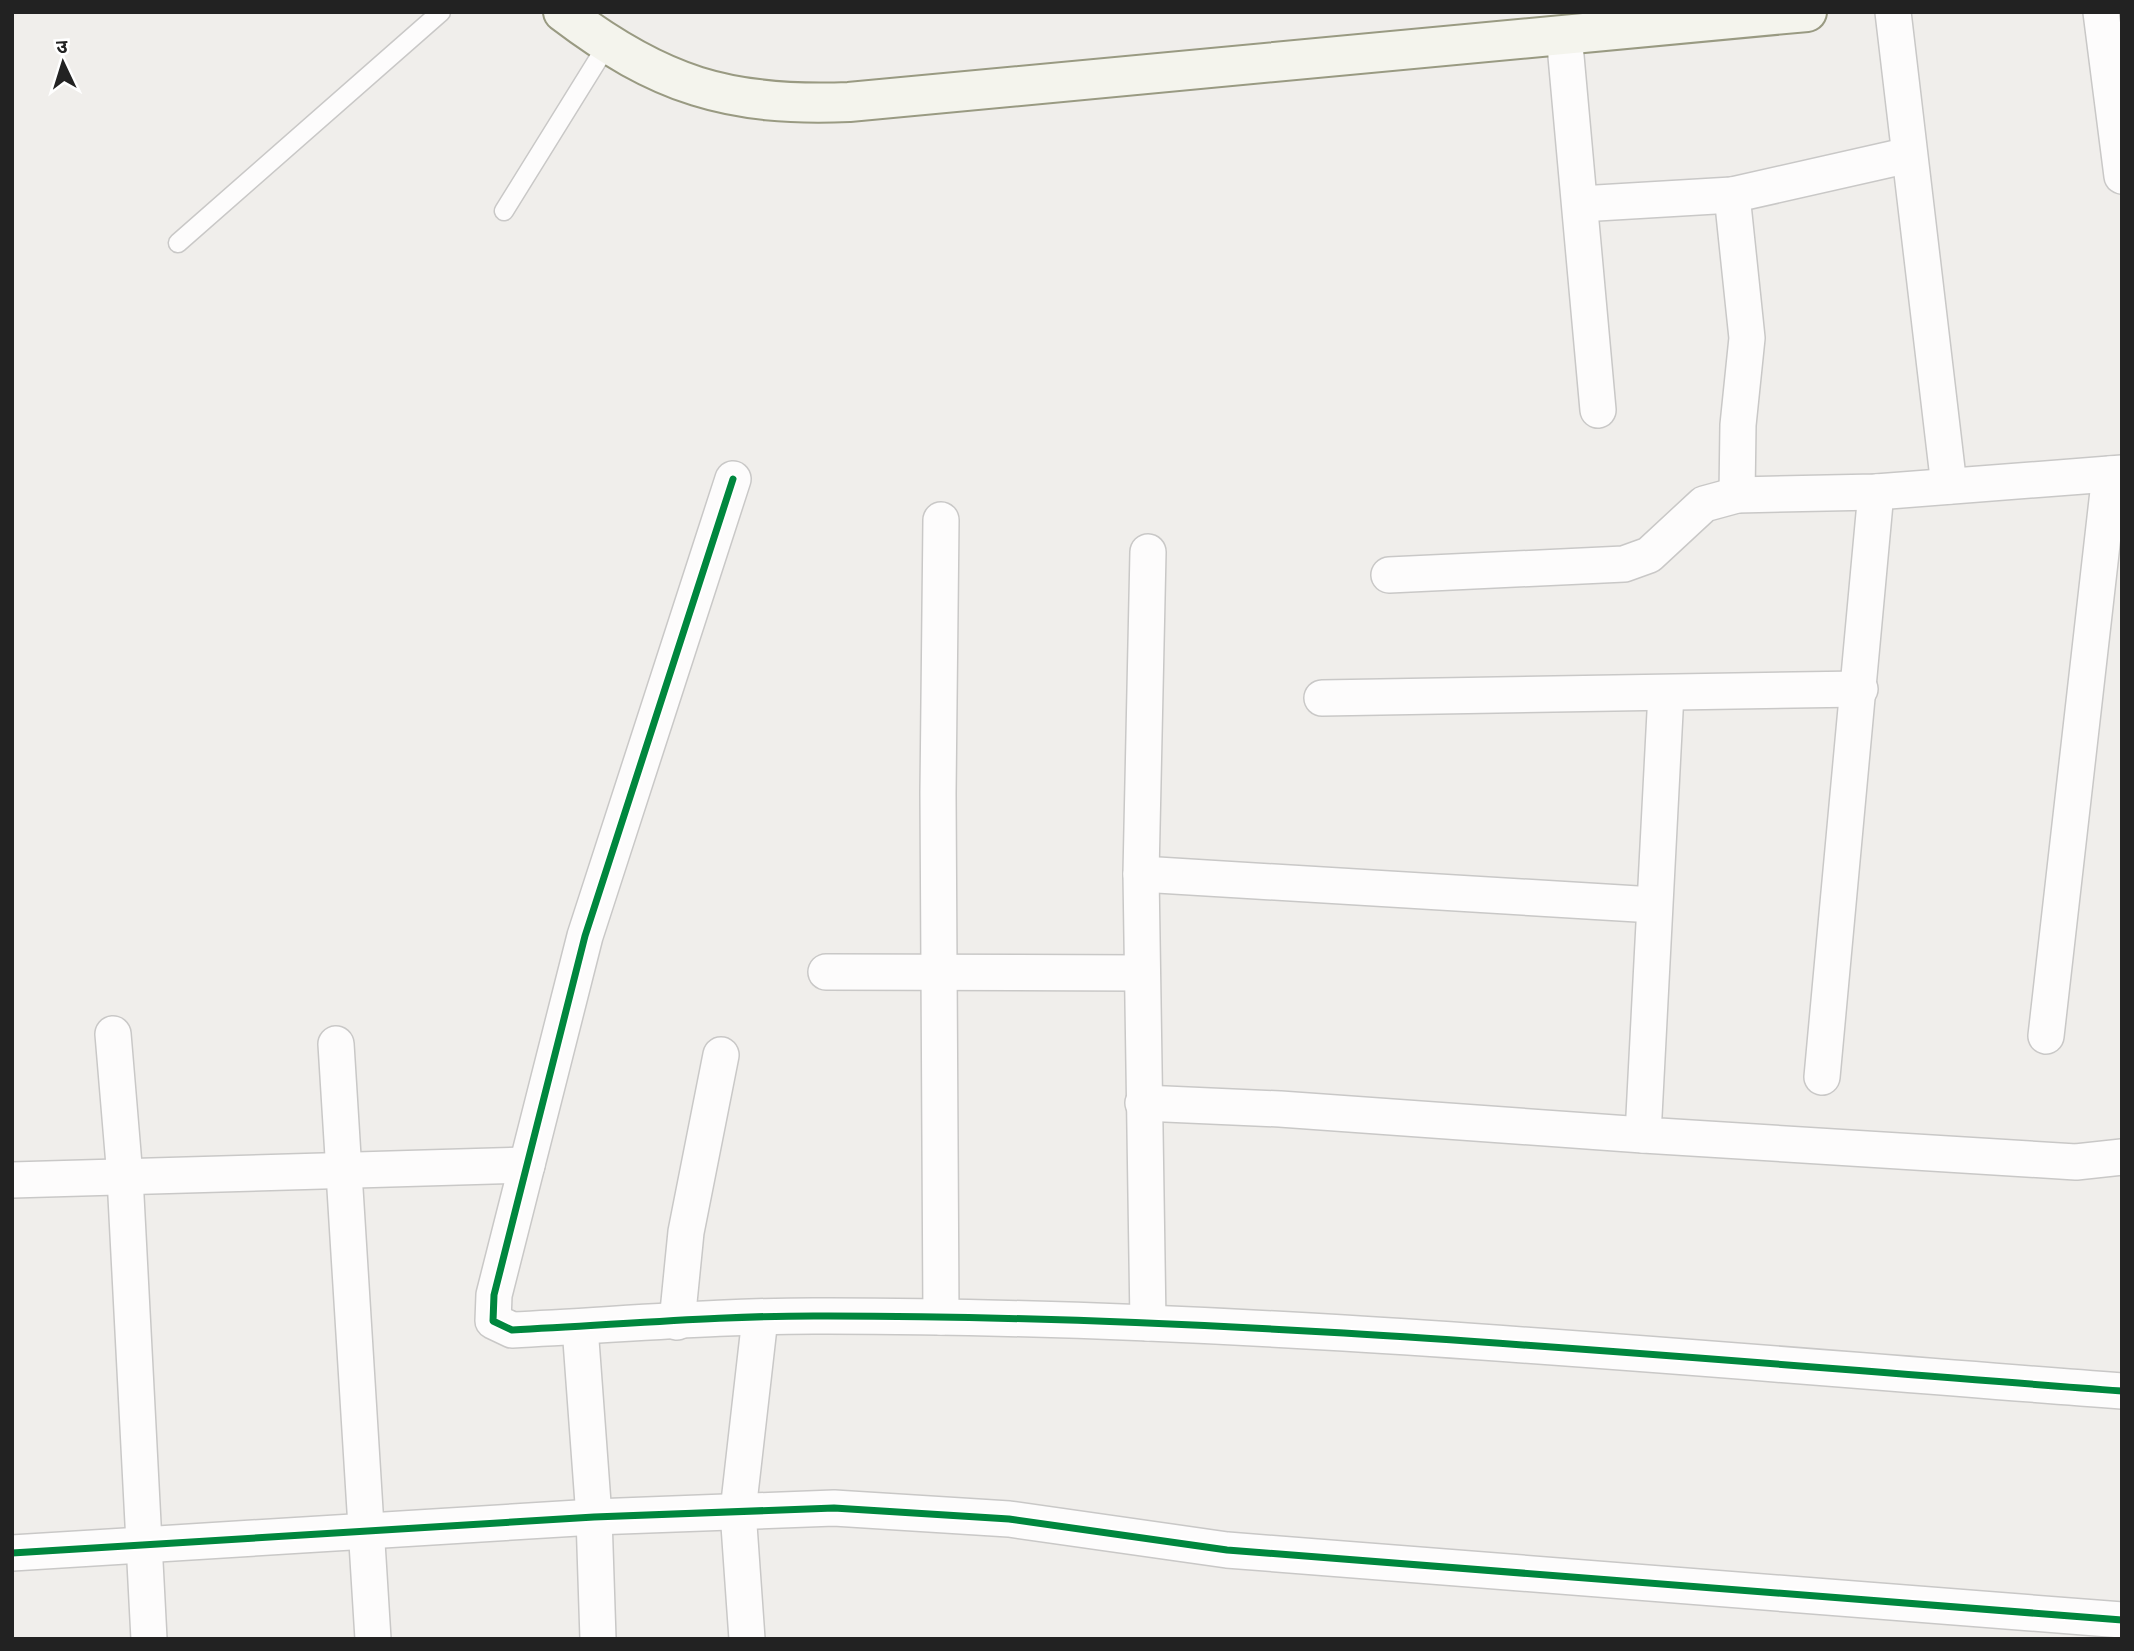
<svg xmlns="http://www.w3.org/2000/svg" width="2134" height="1651" font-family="'PT Sans Narrow','Noto Sans Devanagari',sans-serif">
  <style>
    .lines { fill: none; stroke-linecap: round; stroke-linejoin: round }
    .lane-casing { stroke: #c9c8c7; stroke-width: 21 }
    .street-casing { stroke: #c9c8c7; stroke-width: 38 }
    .secondary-casing { stroke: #999a82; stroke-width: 42 }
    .lane { stroke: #fdfcfc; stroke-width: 18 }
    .street { stroke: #fdfcfc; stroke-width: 35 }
    .secondary { stroke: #f4f4ed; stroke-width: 38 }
    .cycleway-casing { stroke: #fff; stroke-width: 11 }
    .cycleway { stroke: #00873e; stroke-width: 7 }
  </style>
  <rect width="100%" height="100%" fill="#f0eeeb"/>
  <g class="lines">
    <defs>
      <g id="lane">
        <path d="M504 211 607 45"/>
        <path d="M178 243 441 12"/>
      </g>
      <g id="street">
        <path d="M1893 12 1949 486"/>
        <path d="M2101 12 2122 176"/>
        <path d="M1564 34 1598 410"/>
        <path d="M1732 195 1747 338 1738 425 1737 495"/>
        <path d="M1580 204 1732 195 1909 155"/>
        <path d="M733 479 585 936 494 1295 493 1321 512 1330C617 1325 723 1315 828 1316 1260 1316 1691 1359 2122 1391"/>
        <path d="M941 520 938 793 941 1317"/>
        <path d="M1148 552 1141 874 1148 1323"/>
        <path d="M1389 575 1624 564 1649 555 1704 504 1737 495 1876 492 2122 473"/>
        <path d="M1666 693 1643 1135 2076 1162 2122 1157"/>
        <path d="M1322 698 1860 689"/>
        <path d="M1141 874 1654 905"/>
        <path d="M826 972 1142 973"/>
        <path d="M113 1034 125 1177 149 1639"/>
        <path d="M2046 1036 2110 474"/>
        <path d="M336 1044 373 1639"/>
        <path d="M1822 1077 1876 492"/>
        <path d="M1143 1103 1280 1109 1643 1135"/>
        <path d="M12 1180 527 1165"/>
        <path d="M677 1322 686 1232 721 1055"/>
        <path d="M580 1327 594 1517 598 1639"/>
        <path d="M12 1553 594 1517 834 1508 1009 1519 1227 1550 2122 1620"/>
        <path d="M747 1639 738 1511 760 1318"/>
      </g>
      <path id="secondary" d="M563 12C659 85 729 107 849 102L1807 12"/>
    </defs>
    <use href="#lane" class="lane-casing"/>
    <use href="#street" class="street-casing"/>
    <use href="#secondary" class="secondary-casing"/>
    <use href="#lane" class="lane"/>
    <use href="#street" class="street"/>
    <use href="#secondary" class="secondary"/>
    <defs>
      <g id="cycleway">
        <path d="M733 479 585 936 494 1295 493 1321 512 1330C617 1325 723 1315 828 1316 1260 1316 1691 1359 2122 1391"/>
        <path d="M12 1553 594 1517 834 1508 1009 1519 1227 1550 2122 1620"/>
      </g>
    </defs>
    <use href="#cycleway" class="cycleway-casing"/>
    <use href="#cycleway" class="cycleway"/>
  </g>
  <rect width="2134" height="1651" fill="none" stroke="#222222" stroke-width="28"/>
  <g transform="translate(63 63) rotate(356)" stroke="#ffffff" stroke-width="5" paint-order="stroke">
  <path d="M0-5L12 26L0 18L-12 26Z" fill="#222222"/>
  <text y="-10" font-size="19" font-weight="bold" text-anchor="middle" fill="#222222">उ</text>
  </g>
</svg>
